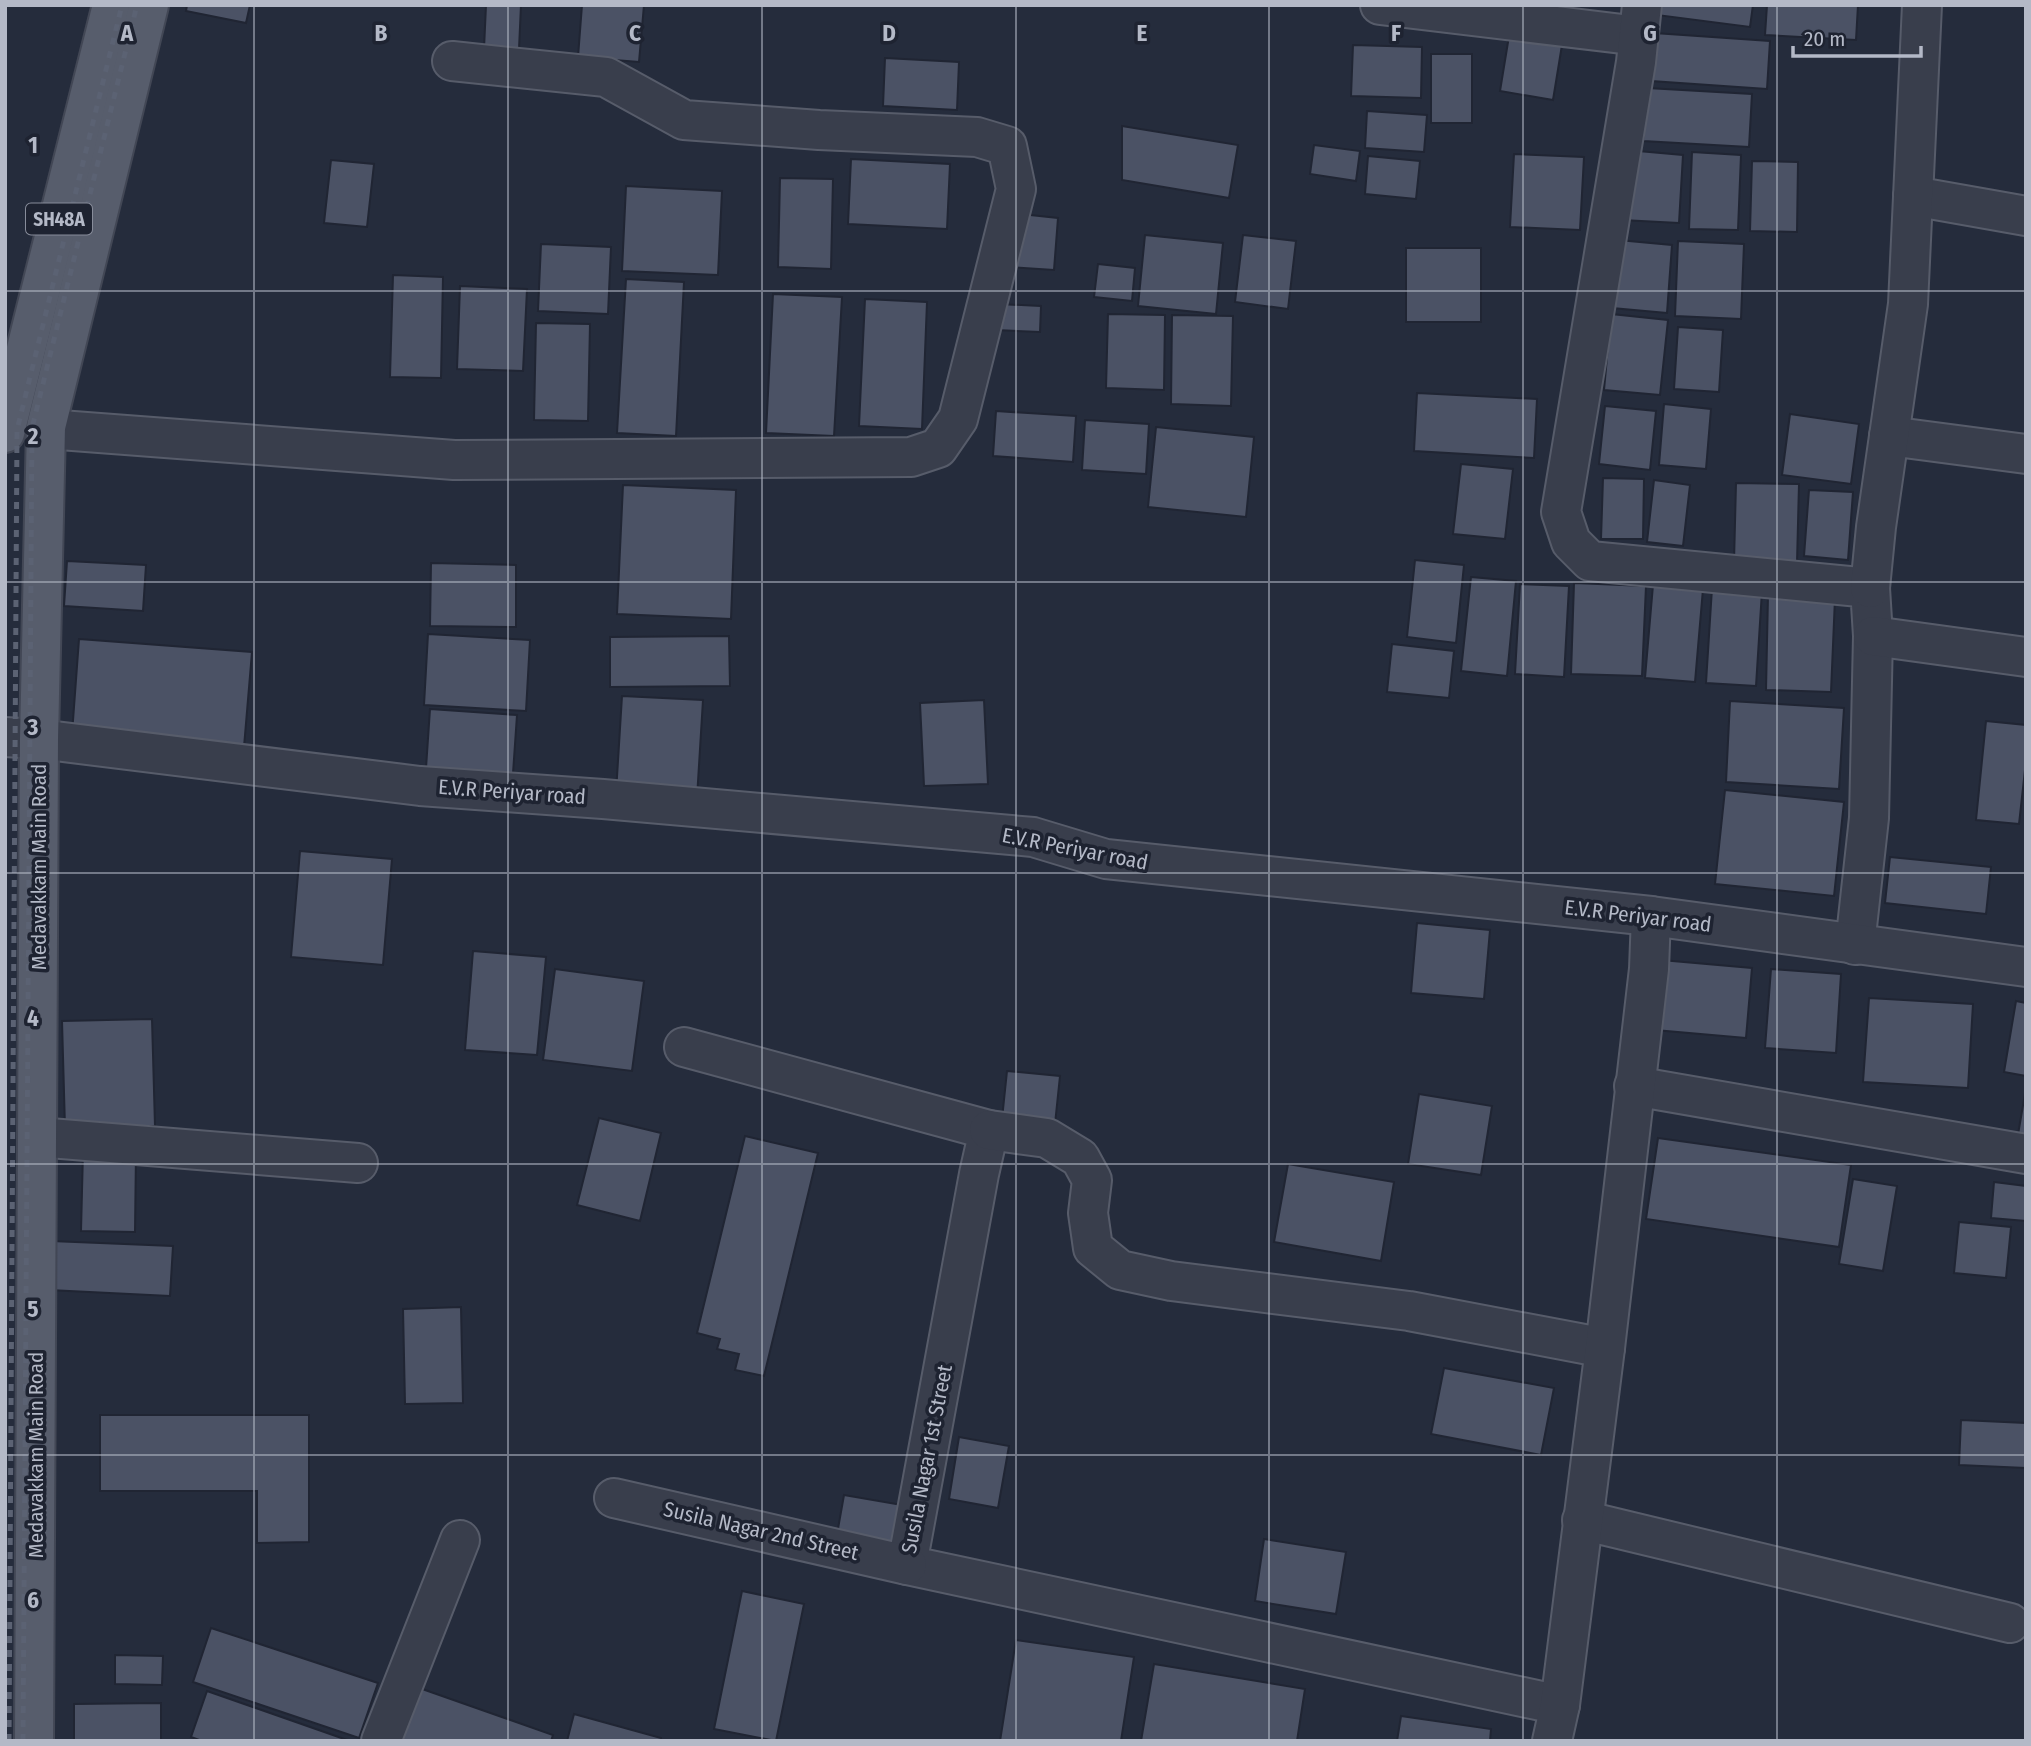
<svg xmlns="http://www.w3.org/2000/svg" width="2031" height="1746" font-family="'Fira Sans Condensed',sans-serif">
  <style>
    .building { fill: #4b5265; stroke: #202533; stroke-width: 2 }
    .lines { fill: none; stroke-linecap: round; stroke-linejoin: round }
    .minor-casing { stroke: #575c6a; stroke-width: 42 }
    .major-casing { stroke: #424755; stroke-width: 42 }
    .minor { stroke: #393e4c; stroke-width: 38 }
    .major { stroke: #575d6c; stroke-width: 38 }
    .rail { stroke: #5b6273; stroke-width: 5; stroke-dasharray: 7 7; stroke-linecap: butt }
    .grid { fill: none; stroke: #b4b9c7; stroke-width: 2; stroke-opacity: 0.55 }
    .labels { text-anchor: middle; stroke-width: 7; stroke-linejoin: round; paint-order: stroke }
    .shield { fill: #1e2331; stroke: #878c9a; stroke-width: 2 }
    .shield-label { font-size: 19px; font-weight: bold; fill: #b4b9c7 }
    .street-label { font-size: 21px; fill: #b4b9c7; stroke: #1e2331 }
    .grid-label { font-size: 23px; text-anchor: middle; font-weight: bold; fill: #b4b9c7; stroke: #1e2331; stroke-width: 7; stroke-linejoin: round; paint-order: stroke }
  </style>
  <rect width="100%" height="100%" fill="#252c3c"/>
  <g class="building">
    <path d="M187 5H250L246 23 186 11Z"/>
    <path d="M486 5H521L519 49H484Z"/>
    <path d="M582 5H644L639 62 578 57Z"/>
    <path d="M1650 5H1753L1750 27 1649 14Z"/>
    <path d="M1767 5H1858L1856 40 1765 35Z"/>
    <path d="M1654 33 1770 41 1767 89 1651 81Z"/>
    <path d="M1509 36 1562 45 1553 100 1500 91Z"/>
    <path d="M1353 45 1422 47 1421 98 1351 96Z"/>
    <rect x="1431" y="54" width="41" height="69"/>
    <path d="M885 58 959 62 957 110 883 106Z"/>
    <path d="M1647 88 1752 94 1749 147 1643 141Z"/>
    <path d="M1367 111 1427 115 1424 152 1365 148Z"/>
    <path d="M1122 126 1238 145 1229 198 1122 180Z"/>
    <path d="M1314 145 1360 151 1356 181 1310 174Z"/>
    <path d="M1627 150 1683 155 1679 223 1622 220Z"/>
    <path d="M1692 152 1741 155 1738 230 1689 229Z"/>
    <path d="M1514 154 1584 157 1580 230 1510 227Z"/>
    <path d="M1368 156 1420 161 1416 199 1365 194Z"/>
    <path d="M851 159 950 164 947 229 848 224Z"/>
    <path d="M331 160 374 164 367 227 324 223Z"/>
    <path d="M1752 161 1798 162 1797 232 1750 231Z"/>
    <path d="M780 178 833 179 831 269 778 267Z"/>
    <path d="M626 186 722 191 718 275 622 271Z"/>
    <path d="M1011 213 1058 218 1054 270 1007 267Z"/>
    <path d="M1145 235 1223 243 1216 314 1138 306Z"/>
    <path d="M1243 235 1296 241 1288 309 1235 302Z"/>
    <path d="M1618 240 1672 245 1667 313 1612 308Z"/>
    <path d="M1678 241 1744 244 1741 319 1675 316Z"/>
    <path d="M541 244 611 247 608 314 538 311Z"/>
    <rect x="1406" y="248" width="75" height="74"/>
    <path d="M1098 264 1135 268 1132 301 1094 297Z"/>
    <path d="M393 275 443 277 441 378 390 377Z"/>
    <path d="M626 279 684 282 676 436 617 433Z"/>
    <path d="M460 286 527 289 523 371 457 369Z"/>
    <path d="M773 294 842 297 834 436 766 433Z"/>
    <path d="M865 299 927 302 922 429 859 426Z"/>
    <path d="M998 304 1041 306 1040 332 996 330Z"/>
    <path d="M1108 314 1165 315 1164 390 1106 388Z"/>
    <path d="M1611 314 1668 320 1660 395 1604 390Z"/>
    <path d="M1172 315 1233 316 1231 406 1171 404Z"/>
    <path d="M536 323 590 324 588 421 534 420Z"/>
    <path d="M1678 327 1723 330 1719 392 1674 389Z"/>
    <path d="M1417 393 1537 399 1534 458 1414 451Z"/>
    <path d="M1664 404 1711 409 1706 469 1659 465Z"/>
    <path d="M1605 406 1656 411 1650 470 1599 464Z"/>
    <path d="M996 411 1076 416 1073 462 993 456Z"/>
    <path d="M1790 414 1859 424 1851 484 1782 475Z"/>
    <path d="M1085 420 1149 424 1146 474 1082 470Z"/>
    <path d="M1156 427 1254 437 1246 517 1148 507Z"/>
    <path d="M1461 464 1513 469 1505 539 1453 534Z"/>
    <path d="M1603 478 1644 479 1643 539H1601Z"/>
    <path d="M1654 480 1690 485 1683 546 1647 542Z"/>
    <path d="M1736 483 1799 484 1797 563 1734 562Z"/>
    <path d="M623 485 736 490 731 619 617 614Z"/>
    <path d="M1809 490 1853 492 1848 560 1804 556Z"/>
    <path d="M1415 560 1464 565 1456 643 1407 637Z"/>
    <path d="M67 561 146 565 143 611 64 606Z"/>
    <path d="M431 563 516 565V627L430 626Z"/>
    <path d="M1471 577 1516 581 1507 676 1461 671Z"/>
    <path d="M1574 583 1646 586 1642 676 1571 674Z"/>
    <path d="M1520 584 1569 586 1564 677 1515 674Z"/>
    <path d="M1653 585 1703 589 1695 682 1645 678Z"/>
    <path d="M1712 588 1762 591 1756 686 1706 683Z"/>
    <path d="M1768 595 1835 598 1831 692 1766 690Z"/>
    <path d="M428 634 530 640 526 711 424 705Z"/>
    <path d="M729 636 730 686 610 687V637Z"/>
    <path d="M79 639 252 652 244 747 72 734Z"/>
    <path d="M1392 644 1454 651 1449 698 1387 692Z"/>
    <path d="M622 696 703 700 697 798 616 793Z"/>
    <path d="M984 700 988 784 924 786 920 703Z"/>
    <path d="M1730 701 1844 708 1839 789 1726 782Z"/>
    <path d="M430 709 517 715 512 788 425 783Z"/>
    <path d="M1986 721 2026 725V761L2019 824 1976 820Z"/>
    <path d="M1725 790 1844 802 1834 896 1715 884Z"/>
    <path d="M300 851 392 859 383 965 291 957Z"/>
    <path d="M1890 857 1991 867 1986 914 1885 903Z"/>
    <path d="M1417 923 1490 930 1484 999 1411 993Z"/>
    <path d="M473 951 546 957 537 1055 465 1050Z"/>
    <path d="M1661 960 1752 968 1746 1038 1655 1030Z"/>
    <path d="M555 969 644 981 632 1071 543 1060Z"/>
    <path d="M1771 969 1841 974 1836 1053 1765 1048Z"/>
    <path d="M1869 998 1973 1004 1968 1088 1863 1082Z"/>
    <path d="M2016 1001 2026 1003V1076L2004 1072Z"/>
    <path d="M152 1019 155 1126 65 1128 62 1021Z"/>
    <path d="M1007 1071 1060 1076 1055 1124 1002 1119Z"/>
    <path d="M2026 1088V1148L2016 1146Z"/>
    <path d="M1419 1094 1492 1106 1481 1175 1408 1164Z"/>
    <path d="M599 1118 661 1133 640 1221 577 1205Z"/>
    <path d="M745 1136 818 1153 764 1376 735 1370 739 1354 717 1349 720 1339 697 1333Z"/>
    <path d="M1658 1138 1851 1165 1839 1247 1646 1219Z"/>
    <path d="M83 1151 136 1152 135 1232 81 1231Z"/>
    <path d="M1288 1164 1394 1182 1381 1261 1274 1242Z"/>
    <path d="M1853 1179 1897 1186 1883 1271 1839 1264Z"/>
    <path d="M1994 1182 2026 1186V1221L1991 1218Z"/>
    <path d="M1959 1222 2011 1227 2006 1278 1954 1273Z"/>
    <path d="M51 1241 173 1246 170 1296 49 1290Z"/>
    <path d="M461 1307 463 1403 405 1404 403 1309Z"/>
    <path d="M1444 1368 1554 1388 1541 1455 1431 1434Z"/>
    <path d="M100 1415H309V1542L257 1543V1491H100Z"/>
    <path d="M1961 1420 2026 1423V1468L1959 1465Z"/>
    <path d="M959 1437 1009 1446 998 1508 949 1499Z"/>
    <path d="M844 1495 902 1505 893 1551 836 1540Z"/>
    <path d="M1264 1539 1346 1552 1336 1614 1255 1601Z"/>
    <path d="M742 1591 804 1604 776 1741 714 1729Z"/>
    <path d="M211 1628 378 1683 359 1738 193 1682Z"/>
    <path d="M1016 1640 1134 1657 1121 1741H1000Z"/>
    <path d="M115 1655 163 1656 162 1685 115 1684Z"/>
    <path d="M1154 1664 1305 1689 1297 1741H1141Z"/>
    <path d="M408 1684 553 1735 551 1741H388Z"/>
    <path d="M207 1691 350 1741H202L191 1737Z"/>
    <path d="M161 1703V1741H74V1704Z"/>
    <path d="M574 1714 661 1738V1741H567Z"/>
    <path d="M1401 1716 1491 1729 1490 1741H1397Z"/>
  </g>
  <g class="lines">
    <defs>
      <g id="minor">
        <path d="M1380 5 1639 36"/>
        <path d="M1642 5 1636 62 1561 512 1571 542 1590 561 1870 588 1873 636 1869 818 1855 945"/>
        <path d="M1913 196 2026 216"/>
        <path d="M46 427 60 430 454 460 911 457 938 448 958 419 1016 189 1007 146 977 137 819 130 684 120 606 77 452 61"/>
        <path d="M1889 436 2026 454"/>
        <path d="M1870 588 1876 527 1908 304 1922 5"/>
        <path d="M1873 636 2026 657"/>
        <path d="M5 737 39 739 420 786 603 799 1033 837 1106 859 1651 916 2026 967"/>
        <path d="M684 1047 989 1130 979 1174 907 1565 1560 1705"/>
        <path d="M1634 1086 2026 1154"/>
        <path d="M989 1130 1047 1138 1080 1158 1092 1180 1088 1213 1093 1248 1120 1270 1171 1281 1409 1311 1605 1348"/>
        <path d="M37 1137 358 1163"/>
        <path d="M614 1498 907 1565"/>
        <path d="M1582 1520 2010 1623"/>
        <path d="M381 1741 460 1540"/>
        <path d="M1552 1741 1560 1705 1605 1348 1649 969 1651 916"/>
      </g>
      <g id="major">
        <path d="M5 433 112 5"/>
        <path d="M34 1741 39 739 46 427 149 5"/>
      </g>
    </defs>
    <use href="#minor" class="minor-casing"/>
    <use href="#major" class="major-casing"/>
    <use href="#minor" class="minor"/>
    <use href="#major" class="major"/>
    <g class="rail">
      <path d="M9 1741 17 430 122 5"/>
      <path d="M23 1741 32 428 137 5"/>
    </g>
  </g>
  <path class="grid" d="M254 5V1741M508 5V1741M762 5V1741M1016 5V1741M1269 5V1741M1523 5V1741M1777 5V1741M5 291H2026M5 582H2026M5 873H2026M5 1164H2026M5 1455H2026"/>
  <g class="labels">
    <rect class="shield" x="26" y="203.5" width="66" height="31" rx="5"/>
    <g class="shield-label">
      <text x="59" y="226">SH48A</text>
    </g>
    <g class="street-label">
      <text transform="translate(512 792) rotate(4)" y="7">E.V.R Periyar road</text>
      <text transform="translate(1075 849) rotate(11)" y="7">E.V.R Periyar road</text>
      <text transform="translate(39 867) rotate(-90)" y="7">Medavakkam Main Road</text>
      <text transform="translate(1638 916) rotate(7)" y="7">E.V.R Periyar road</text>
      <text transform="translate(36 1455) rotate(-90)" y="7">Medavakkam Main Road</text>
      <text transform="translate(927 1459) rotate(-79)" y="7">Susila Nagar 1st Street</text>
      <text transform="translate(761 1531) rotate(13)" y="7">Susila Nagar 2nd Street</text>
    </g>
  </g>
  <g class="grid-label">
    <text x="127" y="41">A</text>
    <text x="381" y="41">B</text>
    <text x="635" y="41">C</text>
    <text x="889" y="41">D</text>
    <text x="1142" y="41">E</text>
    <text x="1396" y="41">F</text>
    <text x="1650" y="41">G</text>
    <text x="33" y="153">1</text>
    <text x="33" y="444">2</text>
    <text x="33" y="735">3</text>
    <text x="33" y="1026">4</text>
    <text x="33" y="1317">5</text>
    <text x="33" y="1608">6</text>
  </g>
  <rect width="2031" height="1746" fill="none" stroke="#b4b9c7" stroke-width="14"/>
  <path d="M1793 46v10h128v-10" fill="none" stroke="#b4b9c7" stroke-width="3.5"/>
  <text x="1804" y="46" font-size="21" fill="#b4b9c7" stroke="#1e2331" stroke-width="5" paint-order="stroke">20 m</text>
</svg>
